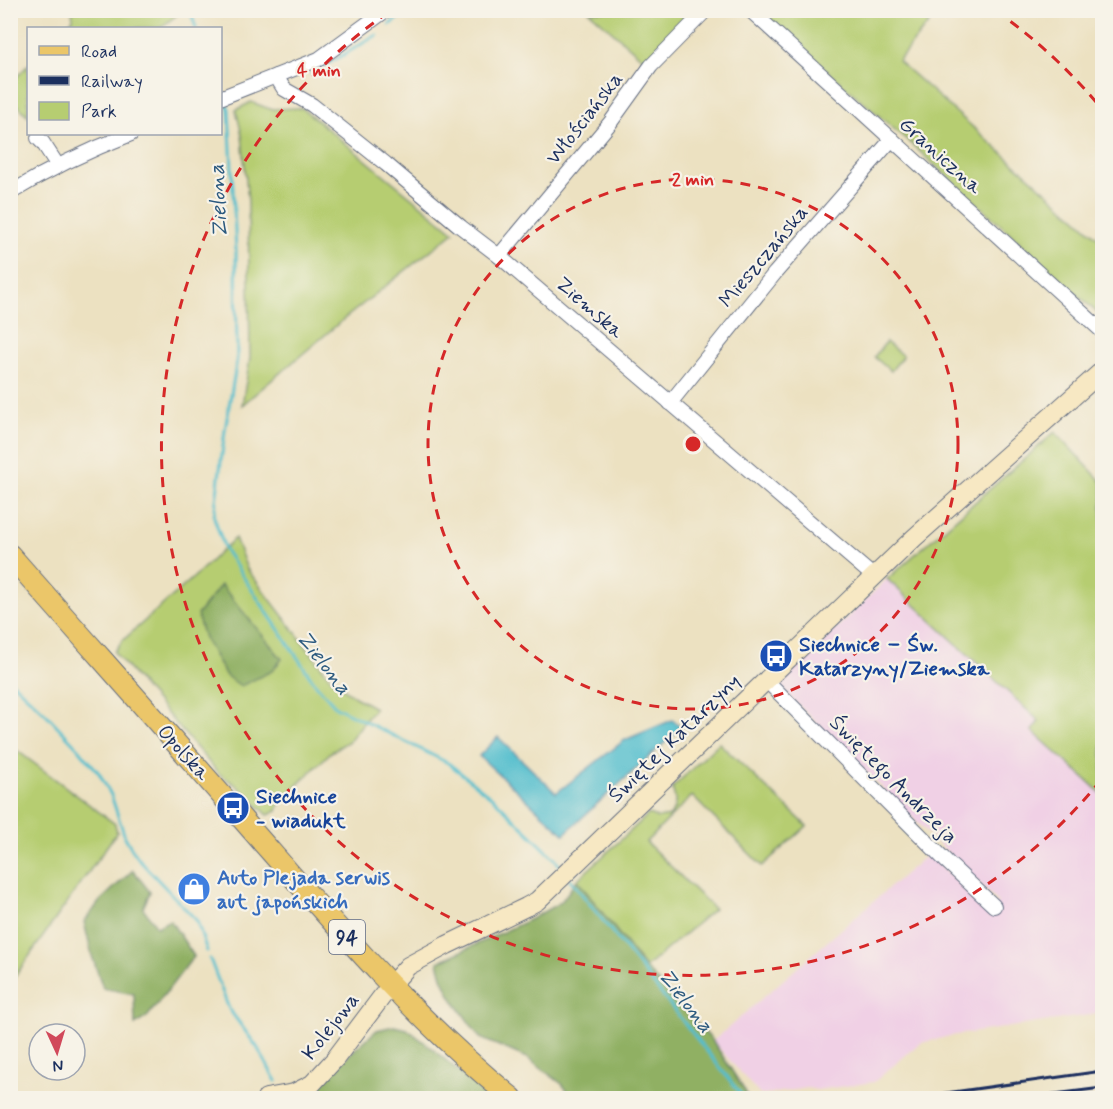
<svg xmlns="http://www.w3.org/2000/svg" width="1113" height="1109" font-family="Mynerve,sans-serif">
  <style>
    .built { fill: #f0d0e5 }
    .green { fill: #b6cd71; stroke: #687e68; stroke-width: 1.5 }
    .forest { fill: #90b063; stroke: #567060; stroke-width: 1.5 }
    .water { fill: #52becd; stroke: #367696; stroke-width: 1.5 }
    .lines { fill: none; stroke-linecap: round; stroke-linejoin: round }
    .stream { stroke: #52becd; stroke-width: 3 }
    .street-casing { stroke: #646d81; stroke-width: 16 }
    .secondary-casing { stroke: #646d81; stroke-width: 20 }
    .primary-casing { stroke: #646d81; stroke-width: 23 }
    .street { stroke: #fff; stroke-width: 14 }
    .secondary { stroke: #f7e8c3; stroke-width: 18 }
    .primary { stroke: #ebc669; stroke-width: 21 }
    .rail { stroke: #1b2f5e; stroke-width: 3 }
    .ring { fill: none; stroke: #d62828; stroke-width: 3; stroke-dasharray: 10 8 }
    .labels { text-anchor: middle; stroke-width: 4.5; stroke-linejoin: round; paint-order: stroke }
    .shield { fill: #f7f3e8; stroke: #5d6a87; stroke-width: 1.5 }
    .shield-label { font-size: 20px; font-weight: bold; fill: #1b2f5e }
    .street-label { font-size: 21px; fill: #1b2f5e; stroke: #f7f3e8 }
    .transit-label { font-size: 21px; font-weight: bold; fill: #164399; stroke: #f7f3e8; text-anchor: start }
    .shop-label { font-size: 21px; font-weight: bold; fill: #366cbe; stroke: #f7f3e8; text-anchor: start }
    .water-label { font-size: 22px; font-style: italic; fill: #2c5a7f; stroke: #f7f3e8 }
    .centre { fill: #d62828; stroke: #f7f3e8; stroke-width: 3 }
    .ring-label { font-size: 18px; text-anchor: middle; font-weight: bold; fill: #d62828; stroke: #f7f3e8; stroke-width: 4.5; stroke-linejoin: round; paint-order: stroke }
  </style>
  <rect width="100%" height="100%" fill="#f7f3e8"/>
  <filter id="ink" filterUnits="userSpaceOnUse"><feTurbulence type="fractalNoise" baseFrequency=".0167" numOctaves="2"/><feDisplacementMap in="SourceGraphic" scale="12" xChannelSelector="R" yChannelSelector="G"/><feConvolveMatrix kernelMatrix="1 2 1 2 8 2 1 2 1" color-interpolation-filters="sRGB"/></filter>
  <filter id="wash" filterUnits="userSpaceOnUse"><feTurbulence type="fractalNoise" baseFrequency=".008" numOctaves="4" result="noise"/><feDisplacementMap in="SourceGraphic" scale="24" xChannelSelector="R" yChannelSelector="G"/><feGaussianBlur stdDeviation="1.35" result="paint"/><feColorMatrix in="noise" values="0 0 0 0 0 0 0 0 0 0 0 0 0 0 0 0 0 1.4 0 .05"/><feComposite in="paint" operator="in"/></filter>
  <g filter="url(#wash)">
    <rect width="100%" height="100%" fill="#ece1c1"/>
    <path class="built" d="M887 579 1039 721 1032 731 1102 794V1012L1090 1015 956 1035 920 1043 874 1082 817 1090 808 1088 760 1095 713 1041 929 853 987 912 998 902 778 685Z"/>
    <g class="green">
      <path d="M176 11 178 14 160 28H64L73 19 72 11Z"/>
      <path d="M589 11H699L651 66Z"/>
      <path d="M758 11H935L937 13 898 61 1102 241V317L908 141Z"/>
      <path d="M28 65V116L10 97 11 83Z"/>
      <path d="M251 102 270 109 302 108 454 232 344 319 242 405 250 358 248 201 242 135 236 110Z"/>
      <path d="M886 342 903 356 891 371 874 357Z"/>
      <path d="M1055 432 1102 482V794L1032 731 1039 721 887 579Z"/>
      <path d="M235 538 247 569 331 679 355 697 375 708 349 741 331 752 280 802 277 811 268 815 236 785 219 774 114 652 122 641 194 577Z"/>
      <path d="M719 743 807 826 762 866 692 796 646 842 714 909 645 968 577 880 649 814 658 818 670 816C677 805 676 800 672 788Z"/>
      <path d="M11 746 115 824 117 832 11 982Z"/>
    </g>
    <g class="forest">
      <path d="M221 585 282 659 272 671 241 686 226 676 204 638 197 615Z"/>
      <path d="M133 870 150 892 143 908 157 927 170 920 194 956 148 1016 135 1025 134 994 103 988 92 956 84 922 100 901Z"/>
      <path d="M577 880 645 968 713 1041 748 1096 740 1098H573L562 1084 527 1058 480 1038 451 997 442 977 438 962 531 919 561 902Z"/>
      <path d="M394 1026 407 1029 432 1048 489 1098H305L354 1050 377 1030Z"/>
    </g>
    <path class="water" d="M672 720 682 727 564 834 479 756 498 737 556 793 625 740Z"/>
    <g class="lines">
      <g class="stream">
        <path d="M190 10 196 28"/>
        <path d="M389 25 409 10"/>
        <path d="M311 74 377 35"/>
        <path d="M225 100 229 109 236 251 237 359 225 430 214 517 225 550 314 682 336 707 448 763 495 800 555 859 562 869"/>
        <path d="M10 680 46 714 78 748 99 773 111 795 125 837 133 851 142 863 197 921 207 951"/>
        <path d="M570 879 744 1098"/>
        <path d="M210 959 229 1009 257 1047 276 1081"/>
      </g>
    </g>
  </g>
  <g filter="url(#ink)">
    <g class="lines">
      <defs>
        <g id="street">
          <path d="M750 10 1102 331"/>
          <path d="M276 76 284 89 312 105 386 164 461 227 499 256 873 576"/>
          <path d="M220 98 319 59 386 10"/>
          <path d="M38 138 43 143 58 166"/>
          <path d="M10 193C49 169 89 150 131 134"/>
          <path d="M499 256 610 123 651 66 706 10"/>
          <path d="M670 403 775 273 892 139"/>
          <path d="M766 680 947 862 994 906"/>
        </g>
        <path id="secondary" d="M266 1098 294 1093 312 1084 335 1059 390 986 408 966 447 945 526 907 537 901 914 538 1102 371"/>
        <path id="primary" d="M10 555C88 644 167 732 244 821 329 918 412 1017 512 1098"/>
      </defs>
      <use href="#street" class="street-casing"/>
      <use href="#secondary" class="secondary-casing"/>
      <use href="#primary" class="primary-casing"/>
      <use href="#street" class="street"/>
      <use href="#secondary" class="secondary"/>
      <use href="#primary" class="primary"/>
      <g class="rail">
        <path d="M911 1098 1102 1071"/>
        <path d="M1023 1098 1102 1088"/>
      </g>
    </g>
  </g>
  <g class="ring">
    <circle cx="693" cy="444" r="265"/>
    <path d="M1101 780A529 529 0 1 1 390 11M996 11A529 529 0 0 1 1101 108"/>
  </g>
  <defs>
    <symbol id="bus-disc" viewBox="-11 -11 22 22"><circle r="9.5" fill="#1a4fb4" stroke="#f7f3e8"/><path d="M-5-6H5V4H4V6H2V4H-2V6H-4V4H-5ZM-3.5-4V0h7V-4ZM-3.5 1.2v1.5H-2V1.2ZM2 1.2v1.5H3.5V1.2Z" fill="#fff"/></symbol>
    <symbol id="shop-disc" viewBox="-11 -11 22 22"><circle r="9.5" fill="#3f7fe0" stroke="#f7f3e8"/><path d="M-5-2.5h2.3a2.7 3.5 0 0 1 5.4 0H5L5.5 6h-11ZM-1.5-2.5h3a1.5 2.3 0 0 0-3 0Z" fill="#fff"/></symbol>
  </defs>
  <g fill-rule="evenodd">
    <use href="#bus-disc" x="757" y="637" width="38" height="38"/>
    <use href="#bus-disc" x="214" y="789" width="38" height="38"/>
    <use href="#shop-disc" x="175" y="870" width="38" height="38"/>
  </g>
  <g class="labels">
    <rect class="shield" x="329" y="920" width="36" height="34" rx="4.5"/>
    <g class="shield-label">
      <text x="347" y="944">94</text>
    </g>
    <g class="street-label">
      <text transform="translate(584 118) rotate(-52)" y="7">Włościańska</text>
      <text transform="translate(941 155) rotate(42)" y="7">Graniczna</text>
      <text transform="translate(763 256) rotate(-50)" y="7">Mieszczańska</text>
      <text transform="translate(590 307) rotate(41)" y="7">Ziemska</text>
      <text transform="translate(674 738) rotate(-44)" y="7">Świętej Katarzyny</text>
      <text transform="translate(184 752) rotate(48)" y="7">Opolska</text>
      <text transform="translate(894 779) rotate(45)" y="7">Świętego Andrzeja</text>
      <text transform="translate(330 1026) rotate(-52)" y="7">Kolejowa</text>
    </g>
    <g class="transit-label">
      <text x="799" y="651">Siechnice – Św.<tspan x="799" dy="24">Katarzyny/Ziemska</tspan></text>
      <text x="256" y="803">Siechnice<tspan x="256" dy="24">- wiadukt</tspan></text>
    </g>
    <g class="shop-label">
      <text x="217" y="884">Auto Plejada serwis<tspan x="217" dy="24">aut japońskich</tspan></text>
    </g>
    <g class="water-label">
      <text transform="translate(217 201) rotate(-93)" y="8">Zielona</text>
      <text transform="translate(325 662) rotate(52)" y="8">Zielona</text>
      <text transform="translate(687 1000) rotate(52)" y="8">Zielona</text>
    </g>
  </g>
  <circle cx="693" cy="444" r="9" class="centre"/>
  <g class="ring-label">
    <text x="319" y="76">4 min</text>
    <text x="693" y="185">2 min</text>
  </g>
  <rect width="1113" height="1109" fill="none" stroke="#f7f3e8" stroke-width="36"/>
  <rect x="27" y="27" width="195" height="108" fill="#f7f3e8" stroke="#9fa5b1" stroke-width="1.5"/>
  <rect x="39" y="46" width="30" height="9" fill="#ebc669" stroke="#9fa5b1" stroke-width="1.5"/>
  <text x="81" y="57" font-size="18" fill="#1b2f5e">Road</text>
  <rect x="39" y="76" width="30" height="9" fill="#1b2f5e" stroke="#9fa5b1" stroke-width="1.5"/>
  <text x="81" y="87" font-size="18" fill="#1b2f5e">Railway</text>
  <rect x="39" y="102" width="30" height="18" fill="#b6cd71" stroke="#9fa5b1" stroke-width="1.5"/>
  <text x="81" y="117" font-size="18" fill="#1b2f5e">Park</text>
  <g transform="translate(57 1052) rotate(176)"><circle r="28" fill="#f7f3e8" stroke="#9fa5b1" stroke-width="1.5"/>
  <path d="M0-4.5L10 22L0 15L-10 22Z" fill="#d1495b"/>
  <text y="-9" font-size="16" font-weight="bold" text-anchor="middle" fill="#1b2f5e">N</text>
  </g>
</svg>
